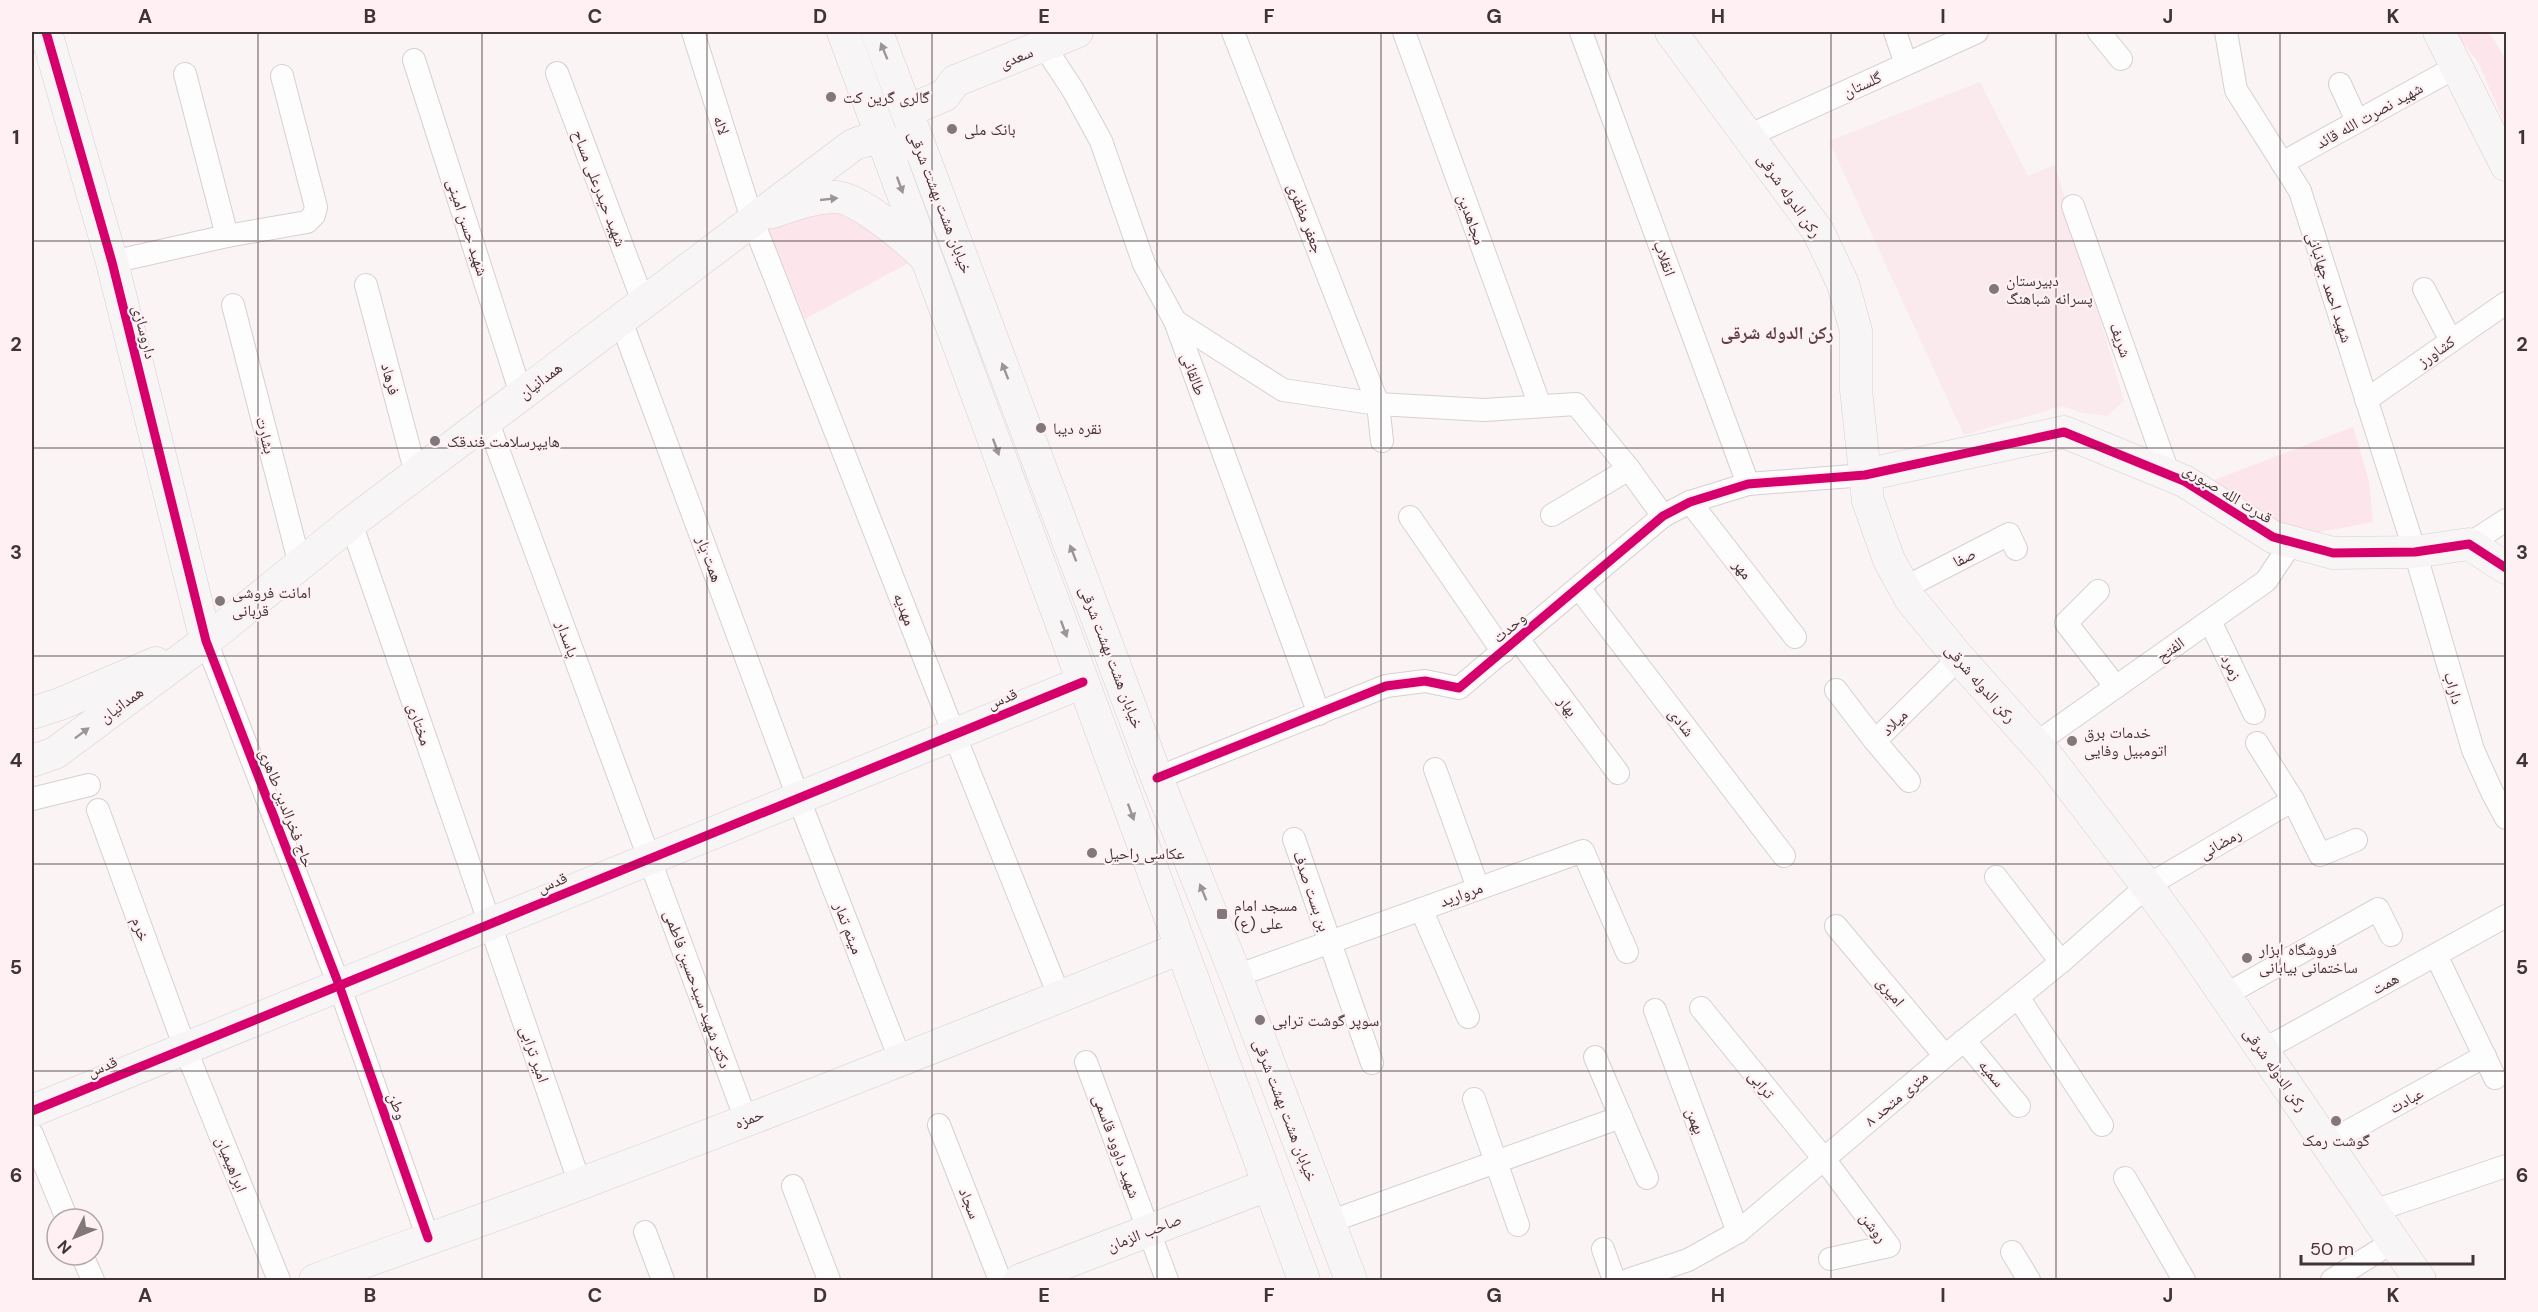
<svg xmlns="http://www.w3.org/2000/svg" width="2538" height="1312" font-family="'DM Sans','Noto Naskh Arabic',sans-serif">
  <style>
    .built { fill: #fae9ed }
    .green { fill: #fce5eb }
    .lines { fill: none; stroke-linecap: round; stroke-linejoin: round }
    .street-casing { stroke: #d8cfd1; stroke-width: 24 }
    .secondary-casing { stroke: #d8cfd1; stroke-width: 33 }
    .street { stroke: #fefdfe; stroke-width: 22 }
    .secondary { stroke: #f8f5f6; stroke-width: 32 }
    .cycleway-casing { stroke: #fef0f3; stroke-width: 13 }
    .cycleway { stroke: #d6006c; stroke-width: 9 }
    .oneway { fill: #9c9496 }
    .grid { fill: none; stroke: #413437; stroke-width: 1.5; stroke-opacity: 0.55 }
    .poi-dot { fill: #82777a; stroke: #fef0f3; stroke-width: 2 }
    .labels { text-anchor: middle; stroke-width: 4.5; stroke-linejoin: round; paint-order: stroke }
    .street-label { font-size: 16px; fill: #413437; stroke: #fef0f3 }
    .poi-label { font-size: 16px; fill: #413437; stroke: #fef0f3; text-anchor: start }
    .neighbourhood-label { font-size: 18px; font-weight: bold; fill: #5b4048; stroke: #fef0f3 }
    .neatline { fill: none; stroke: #413437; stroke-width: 2 }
    .grid-label { font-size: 20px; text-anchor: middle; font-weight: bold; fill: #413437 }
  </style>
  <rect width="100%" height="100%" fill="#faf4f5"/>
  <path class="built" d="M1980 82 2028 176 2055 165 2124 401 2107 416 2083 413 2062 406 1964 435 1829 141Z"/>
  <g class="green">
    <path d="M2455 32H2489L2506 60V126L2478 62Z"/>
    <path d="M837 207 916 259 805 319 767 225Z"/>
    <path d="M2353 427 2369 481 2373 522 2298 536 2209 482Z"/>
  </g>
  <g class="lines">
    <defs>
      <g id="street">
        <path d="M693 32 752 219 954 734 1060 998"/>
        <path d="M1233 32 1378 404 1382 441"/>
        <path d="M1404 32 1540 406"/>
        <path d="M1581 32 1748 484"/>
        <path d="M1895 32 1906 64"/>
        <path d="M2099 32 2121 59"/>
        <path d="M2226 32 2236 90 2300 191 2415 552 2473 750 2492 792 2506 818"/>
        <path d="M1044 46 1073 90 1101 141 1144 264 1175 321 1319 714"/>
        <path d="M414 60 521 394"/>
        <path d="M557 73 644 304"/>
        <path d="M185 74 227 236"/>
        <path d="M2340 84 2357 121"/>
        <path d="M1748 136 1977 32"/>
        <path d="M2282 163 2456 67"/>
        <path d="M2073 206 2169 475"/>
        <path d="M112 262 227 236 307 222 314 215 316 207 282 76"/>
        <path d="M366 285 416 474"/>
        <path d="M2424 289 2451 341"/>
        <path d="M233 305 300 565"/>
        <path d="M621 321 798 797 900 1059"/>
        <path d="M1175 321 1283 390 1378 404 1484 410 1576 404 1629 469 1663 516"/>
        <path d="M2366 400 2506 303"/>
        <path d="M487 420 746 1120"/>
        <path d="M1690 502 1795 637"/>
        <path d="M1552 515 1629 469"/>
        <path d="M1410 517 1503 652"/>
        <path d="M351 523 580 1184"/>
        <path d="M2469 544 2506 520"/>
        <path d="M1579 588 1784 856"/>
        <path d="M1904 588 2009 534 2016 549"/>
        <path d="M2098 591 2066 623 2116 687"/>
        <path d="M2210 621 2254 713"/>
        <path d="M1518 639 1618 773"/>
        <path d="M206 641 339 985 428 1238"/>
        <path d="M1836 690 1875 741 1959 658"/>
        <path d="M1875 741 1909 781"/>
        <path d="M2257 743 2293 800 2320 855 2356 840"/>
        <path d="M2035 744 2266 581 2292 542"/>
        <path d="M1435 769 1478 888"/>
        <path d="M1157 778 1386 686 1425 681 1459 688 1663 516 1690 502 1748 484 1865 475"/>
        <path d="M32 799 89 785"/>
        <path d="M98 810 185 1048 279 1280"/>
        <path d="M1294 839 1372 1063"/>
        <path d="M1996 877 2061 962"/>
        <path d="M1421 909 1468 1017"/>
        <path d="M1836 926 1945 1056"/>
        <path d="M2436 955 2495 1078"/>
        <path d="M1236 976 1583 851 1627 952"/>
        <path d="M2225 995 2378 909 2391 935"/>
        <path d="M2018 997 2102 1125"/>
        <path d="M1701 1008 1824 1159 1889 1246 1830 1259"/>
        <path d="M1655 1010 1738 1232"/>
        <path d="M1964 1040 2019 1106"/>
        <path d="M2263 1050 2506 916"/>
        <path d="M1595 1057 1647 1178"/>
        <path d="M1086 1062 1167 1280"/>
        <path d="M1474 1099 1518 1225"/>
        <path d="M939 1125 1000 1280"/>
        <path d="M32 1134 67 1219"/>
        <path d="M2327 1143 2485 1056"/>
        <path d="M2125 1178 2184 1280"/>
        <path d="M793 1186 829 1280"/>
        <path d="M2374 1211 2506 1166"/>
        <path d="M1329 1222 1621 1117"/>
        <path d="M645 1232 663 1280"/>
        <path d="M1603 1249 1614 1280"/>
        <path d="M2012 1252 2029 1280"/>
        <path d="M82 1255 93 1280"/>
        <path d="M1628 1280 1688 1260 1738 1232 1945 1056 2061 962 2147 886 2293 800"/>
        <path d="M2332 1280 2394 1241"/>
      </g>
      <g id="secondary">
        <path d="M46 32 112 262 206 641"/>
        <path d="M843 32 1304 1280"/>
        <path d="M877 32 1157 778 1236 976 1351 1280"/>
        <path d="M1671 32 1818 231 1843 284 1856 331V390L1868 501 1889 560 1911 600 1959 658 2051 761 2147 886 2189 943 2420 1280"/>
        <path d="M2439 32 2506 165"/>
        <path d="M908 111 945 95 955 81 1077 32"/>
        <path d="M773 212C793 205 815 197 836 197 859 198 908 240 924 256"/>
        <path d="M1865 475 2064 432 2184 481 2273 537 2333 553 2415 552 2469 544 2506 568"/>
        <path d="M32 713 60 704 156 663"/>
        <path d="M32 761 55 753 206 641 351 523 853 145C871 137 883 139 901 146"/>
        <path d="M32 1111 1083 682"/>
        <path d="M315 1280C404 1247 493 1217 582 1183 783 1108 982 1028 1181 948"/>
        <path d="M1020 1280 1268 1185"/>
      </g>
    </defs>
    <use href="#street" class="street-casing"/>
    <use href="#secondary" class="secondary-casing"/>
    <use href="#street" class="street"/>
    <use href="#secondary" class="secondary"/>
    <defs>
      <g id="cycleway">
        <path d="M46 32 112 262 206 641 339 985 428 1238"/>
        <path d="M1157 778 1386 686 1425 681 1459 688 1663 516 1690 502 1748 484 1865 475 2064 432 2184 481 2273 537 2333 553 2415 552 2469 544 2506 568"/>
        <path d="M32 1111 1083 682"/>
      </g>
    </defs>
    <use href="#cycleway" class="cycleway-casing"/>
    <use href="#cycleway" class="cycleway"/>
  </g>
  <defs><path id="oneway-solid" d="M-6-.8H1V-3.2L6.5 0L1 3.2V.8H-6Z" transform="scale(1.5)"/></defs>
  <g class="oneway">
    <use href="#oneway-solid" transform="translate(884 51) rotate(-112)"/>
    <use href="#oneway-solid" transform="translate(900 185) rotate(70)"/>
    <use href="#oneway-solid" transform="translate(829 199) rotate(-6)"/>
    <use href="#oneway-solid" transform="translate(1005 371) rotate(-111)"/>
    <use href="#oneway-solid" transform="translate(996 447) rotate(70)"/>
    <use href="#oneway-solid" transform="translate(1073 553) rotate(-111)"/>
    <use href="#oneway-solid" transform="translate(1064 629) rotate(70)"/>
    <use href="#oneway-solid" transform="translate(82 733) rotate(-37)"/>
    <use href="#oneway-solid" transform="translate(1131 812) rotate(70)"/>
    <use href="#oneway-solid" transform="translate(1203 892) rotate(-112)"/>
  </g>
  <path class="grid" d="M258 32V1280M482 32V1280M707 32V1280M932 32V1280M1157 32V1280M1381 32V1280M1606 32V1280M1831 32V1280M2056 32V1280M2280 32V1280M32 241H2506M32 448H2506M32 656H2506M32 864H2506M32 1071H2506"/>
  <g class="poi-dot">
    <circle cx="831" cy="97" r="6"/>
    <circle cx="952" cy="129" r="6"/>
    <circle cx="1994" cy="289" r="6"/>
    <circle cx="1041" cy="428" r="6"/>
    <circle cx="435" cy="441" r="6"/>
    <circle cx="220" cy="601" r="6"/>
    <circle cx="2072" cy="741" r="6"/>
    <circle cx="1092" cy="853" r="6"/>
    <rect x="1216" y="908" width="12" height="12" rx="3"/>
    <circle cx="2247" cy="958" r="6"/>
    <circle cx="1260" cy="1020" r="6"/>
    <circle cx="2336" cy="1121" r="6"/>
  </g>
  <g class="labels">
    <g class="street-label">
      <text transform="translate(1016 57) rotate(-22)" y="6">سعدی</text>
      <text transform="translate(1862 84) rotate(-24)" y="6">گلستان</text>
      <text transform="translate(2369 115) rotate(-29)" y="6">شهید نصرت الله قائد</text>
      <text transform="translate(722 125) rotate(72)" y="6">لاله</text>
      <text transform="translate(600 188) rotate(69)" y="6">شهید حیدرعلی مساح</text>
      <text transform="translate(1790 195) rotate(55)" y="6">رکن الدوله شرقی</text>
      <text transform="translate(941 202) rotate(69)" y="6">خیابان هشت بهشت شرقی</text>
      <text transform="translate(1306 218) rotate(69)" y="6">جعفر مظفری</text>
      <text transform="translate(1472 219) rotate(70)" y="6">مجاهدین</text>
      <text transform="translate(468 227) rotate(72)" y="6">شهید حسن امینی</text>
      <text transform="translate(1665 258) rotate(70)" y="6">انقلاب</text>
      <text transform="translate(2330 287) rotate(72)" y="6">شهید احمد جهانبانی</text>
      <text transform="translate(145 332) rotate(76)" y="6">داروسازی</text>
      <text transform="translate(2121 340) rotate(70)" y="6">شریف</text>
      <text transform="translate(2436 351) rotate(-35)" y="6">کشاورز</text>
      <text transform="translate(1194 374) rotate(70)" y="6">طالقانی</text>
      <text transform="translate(391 379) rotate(75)" y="6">فرهاد</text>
      <text transform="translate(540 380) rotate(-37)" y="6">همدانیان</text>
      <text transform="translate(266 435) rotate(76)" y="6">بشارت</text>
      <text transform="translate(2228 493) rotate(31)" y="6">قدرت الله صبوری</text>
      <text transform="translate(1964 557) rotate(-27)" y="6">صفا</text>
      <text transform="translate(710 559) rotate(70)" y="6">همت یار</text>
      <text transform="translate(1743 569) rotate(52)" y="6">مهر</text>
      <text transform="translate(905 609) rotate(69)" y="6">مهدیه</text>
      <text transform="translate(1509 627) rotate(-40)" y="6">وحدت</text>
      <text transform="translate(568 639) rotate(70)" y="6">پاسدار</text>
      <text transform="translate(2170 649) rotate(-35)" y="6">الفتح</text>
      <text transform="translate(1112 657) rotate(69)" y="6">خیابان هشت بهشت شرقی</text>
      <text transform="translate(2232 667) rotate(64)" y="6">زمرد</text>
      <text transform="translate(1981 683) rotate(49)" y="6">رکن الدوله شرقی</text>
      <text transform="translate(2454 688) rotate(74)" y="6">داراب</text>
      <text transform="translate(1002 698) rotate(-22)" y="6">قدس</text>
      <text transform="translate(121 704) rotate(-36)" y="6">همدانیان</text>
      <text transform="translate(1568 706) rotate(53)" y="6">بهار</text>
      <text transform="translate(1682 722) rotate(53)" y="6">شادی</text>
      <text transform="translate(1894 722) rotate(-45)" y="6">میلاد</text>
      <text transform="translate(420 724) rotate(71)" y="6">مختاری</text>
      <text transform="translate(287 808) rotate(69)" y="6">حاج فخرالدین طاهری</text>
      <text transform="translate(2220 843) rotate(-30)" y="6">رمضانی</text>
      <text transform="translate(552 882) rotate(-22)" y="6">قدس</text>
      <text transform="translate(1312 891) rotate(71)" y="6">بن بست صدف</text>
      <text transform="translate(1461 894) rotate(-20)" y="6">مروارید</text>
      <text transform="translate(849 928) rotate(69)" y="6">میثم تمار</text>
      <text transform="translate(141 929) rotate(70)" y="6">خرم</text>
      <text transform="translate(2385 983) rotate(-29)" y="6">همت</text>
      <text transform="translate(698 989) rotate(70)" y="6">دکتر شهید سیدحسین فاطمی</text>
      <text transform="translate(1891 991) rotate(50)" y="6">امیری</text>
      <text transform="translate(535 1054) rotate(71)" y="6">امیر ترابی</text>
      <text transform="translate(102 1066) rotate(-22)" y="6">قدس</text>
      <text transform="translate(2276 1069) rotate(55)" y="6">رکن الدوله شرقی</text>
      <text transform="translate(1992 1073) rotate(50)" y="6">سمیه</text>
      <text transform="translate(1762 1084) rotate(51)" y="6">ترابی</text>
      <text transform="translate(1896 1098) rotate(-40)" y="6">۸ متری متحد</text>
      <text transform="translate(2406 1100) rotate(-29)" y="6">عبادت</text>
      <text transform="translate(398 1106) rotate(71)" y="6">وطن</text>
      <text transform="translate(1286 1110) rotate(69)" y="6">خیابان هشت بهشت شرقی</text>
      <text transform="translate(749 1118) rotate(-21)" y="6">حمزه</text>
      <text transform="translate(1696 1121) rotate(70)" y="6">بهمن</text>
      <text transform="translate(1117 1146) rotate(70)" y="6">شهید داوود قاسمی</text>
      <text transform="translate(232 1164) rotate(68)" y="6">ابراهیمیان</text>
      <text transform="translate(970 1203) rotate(68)" y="6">سجاد</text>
      <text transform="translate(1874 1227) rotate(53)" y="6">روشن</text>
      <text transform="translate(1144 1232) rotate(-21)" y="6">صاحب الزمان</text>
    </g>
    <g class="poi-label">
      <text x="843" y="103">گالری گرین کت</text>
      <text x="964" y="135">بانک ملی</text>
      <text x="2006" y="286">دبیرستان<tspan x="2006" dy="18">پسرانه شباهنگ</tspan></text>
      <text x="1053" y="434">نقره دیبا</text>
      <text x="447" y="447">هایپرسلامت فندقک</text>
      <text x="232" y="598">امانت فروشی<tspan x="232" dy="18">قربانی</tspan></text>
      <text x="2084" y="738">خدمات برق<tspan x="2084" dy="18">اتومبیل وفایی</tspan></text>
      <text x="1104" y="859">عکاسی راحیل</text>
      <text x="1234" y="911">مسجد امام<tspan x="1234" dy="18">علی (ع)</tspan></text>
      <text x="2259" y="955">فروشگاه ابزار<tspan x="2259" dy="18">ساختمانی بیابانی</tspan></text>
      <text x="1272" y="1026">سوپر گوشت ترابی</text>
      <text x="2336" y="1146" text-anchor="middle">گوشت رمک</text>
    </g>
    <g class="neighbourhood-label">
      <text x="1777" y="339">رکن الدوله شرقی</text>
    </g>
  </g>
  <rect width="2538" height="1312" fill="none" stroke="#fef0f3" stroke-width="66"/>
  <g transform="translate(75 1237) rotate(227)"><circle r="28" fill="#fef0f3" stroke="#b2a5a8" stroke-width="1.5"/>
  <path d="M0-4.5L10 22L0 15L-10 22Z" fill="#82777a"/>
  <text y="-9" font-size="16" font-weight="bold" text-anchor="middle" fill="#413437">N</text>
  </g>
  <path d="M2301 1255v9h172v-9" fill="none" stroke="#413437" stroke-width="3"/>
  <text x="2310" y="1255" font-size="18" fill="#413437" stroke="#fef0f3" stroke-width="4.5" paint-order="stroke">50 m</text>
  <rect x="33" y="33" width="2472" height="1246" class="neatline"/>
  <g class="grid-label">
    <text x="145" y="23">A</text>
    <text x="370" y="23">B</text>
    <text x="595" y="23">C</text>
    <text x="820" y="23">D</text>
    <text x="1044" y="23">E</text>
    <text x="1269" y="23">F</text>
    <text x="1494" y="23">G</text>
    <text x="1718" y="23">H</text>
    <text x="1943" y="23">I</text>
    <text x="2168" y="23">J</text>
    <text x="2393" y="23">K</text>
    <text x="16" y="144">1</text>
    <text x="2522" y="144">1</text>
    <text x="16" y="351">2</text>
    <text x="2522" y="351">2</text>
    <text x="16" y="559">3</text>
    <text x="2522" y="559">3</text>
    <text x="16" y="767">4</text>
    <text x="2522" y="767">4</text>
    <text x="16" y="974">5</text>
    <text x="2522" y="974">5</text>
    <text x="16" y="1182">6</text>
    <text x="2522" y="1182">6</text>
    <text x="145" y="1302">A</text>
    <text x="370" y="1302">B</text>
    <text x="595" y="1302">C</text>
    <text x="820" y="1302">D</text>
    <text x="1044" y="1302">E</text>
    <text x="1269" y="1302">F</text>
    <text x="1494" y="1302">G</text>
    <text x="1718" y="1302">H</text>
    <text x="1943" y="1302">I</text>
    <text x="2168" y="1302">J</text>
    <text x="2393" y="1302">K</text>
  </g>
</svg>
